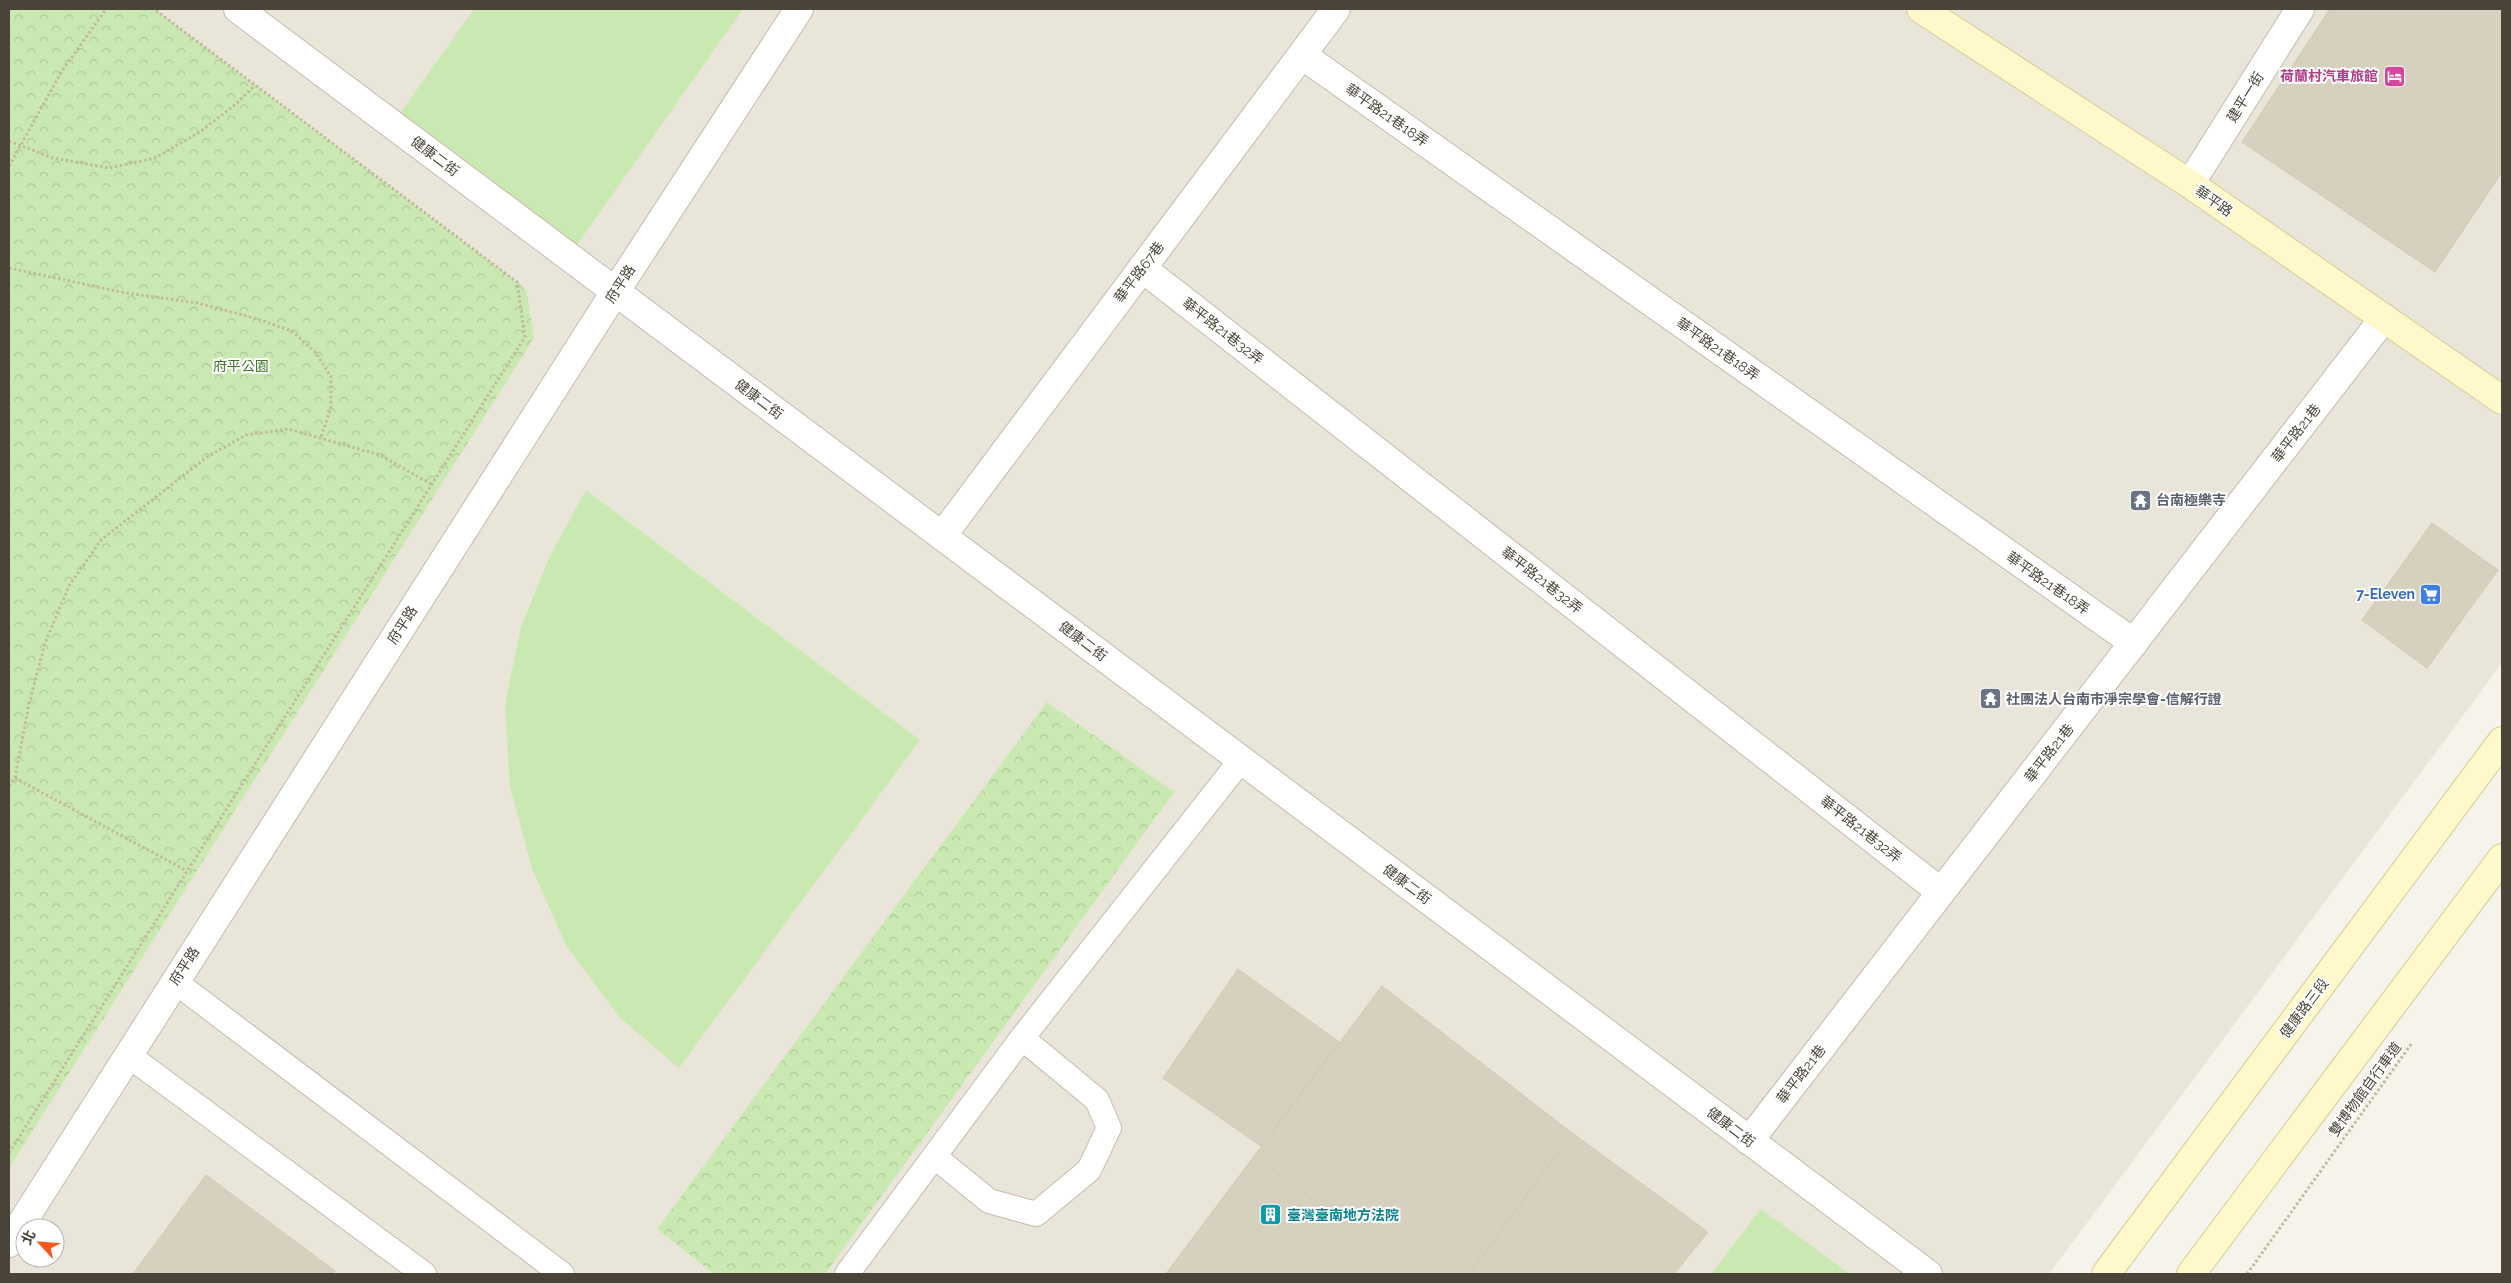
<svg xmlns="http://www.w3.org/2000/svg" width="2511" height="1283" font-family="Raleway,'Noto Sans TC',sans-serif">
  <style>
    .residential { fill: #e9e5d8; fill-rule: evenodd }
    .park { fill: url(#park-crowns) }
    .garden { fill: #cae9b2 }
    .building { fill: #d6d0bf; stroke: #d1c9b2 }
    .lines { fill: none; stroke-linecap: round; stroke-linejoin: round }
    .lane-casing { stroke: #c0bcac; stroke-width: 26 }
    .street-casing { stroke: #c0bcac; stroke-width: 30 }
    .secondary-casing { stroke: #d5cc99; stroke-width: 30 }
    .path { stroke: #c2ba9d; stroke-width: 3; stroke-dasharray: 2.5 2.5; stroke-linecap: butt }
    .lane { stroke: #fff; stroke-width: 24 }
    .street { stroke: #fff; stroke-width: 28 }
    .secondary { stroke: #fff8ca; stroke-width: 28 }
    .labels { text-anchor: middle; stroke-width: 4; stroke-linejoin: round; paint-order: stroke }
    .hotel-label { font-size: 14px; font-weight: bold; fill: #b23c85; stroke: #fff; text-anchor: end }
    .street-label { font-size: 14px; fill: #494437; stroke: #fff }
    .park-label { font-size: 14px; fill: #3f7b2a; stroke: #fff }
    .worship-label { font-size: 14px; font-weight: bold; fill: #5b616d; stroke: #fff; text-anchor: start }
    .shop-label { font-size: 14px; font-weight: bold; fill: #366cbe; stroke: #fff; text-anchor: end }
    .culture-label { font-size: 14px; font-weight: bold; fill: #0d838f; stroke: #fff; text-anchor: start }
  </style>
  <defs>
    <pattern id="park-crowns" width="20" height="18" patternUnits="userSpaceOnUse" patternTransform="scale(1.25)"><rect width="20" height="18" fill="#cae9b2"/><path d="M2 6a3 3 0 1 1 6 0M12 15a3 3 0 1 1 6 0" fill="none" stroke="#afc99a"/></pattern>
  </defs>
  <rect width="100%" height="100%" fill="#f5f3ea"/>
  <path class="residential" d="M9 9H2502V663L2049 1274H9ZM25 1228H55V1258H25Z"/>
  <g class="park">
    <path d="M9 9H154L526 289 534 338 9 1168Z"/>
    <path d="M1047 702 1174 792 825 1274H714L657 1229Z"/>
  </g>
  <g class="garden">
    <path d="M474 9H743L569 256 389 129Z"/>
    <path d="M586 490 920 740 679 1068 619 1017 566 945 532 869 510 786 505 704 521 627 549 558Z"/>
    <path d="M1761 1209 1850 1274H1711Z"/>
  </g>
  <g class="building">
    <path d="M2330 9H2502V172L2435 272 2242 142Z"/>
    <path d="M2432 523 2498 570 2427 668 2362 620Z"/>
    <path d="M1238 969 1339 1042 1261 1146 1163 1078Z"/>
    <path d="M1382 986 1572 1133 1469 1274H1166Z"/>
    <path d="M1572 1133 1708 1232 1674 1274H1470Z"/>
    <path d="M1255 1155 1410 1274H1166Z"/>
    <path d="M206 1175 335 1271 332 1274H133Z"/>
  </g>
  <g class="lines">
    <defs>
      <g id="lane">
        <path d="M174 981 562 1274"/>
        <path d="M128 1055 424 1274"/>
        <path d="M935 1157 989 1201 1036 1214 1089 1170 1109 1128 1097 1100 1022 1038"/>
        <path d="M847 1274 1022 1038 1241 760"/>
      </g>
      <g id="street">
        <path d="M238 9 1928 1274"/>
        <path d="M1302 55 2134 643"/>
        <path d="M2190 184 2300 9"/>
        <path d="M1142 268 1941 892"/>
        <path d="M942 536 1336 9"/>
        <path d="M1749 1141 2384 318"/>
        <path d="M9 1243 615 292 799 9"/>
      </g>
      <g id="secondary">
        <path d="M1921 9 2190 184 2502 400"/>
        <path d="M2106 1274 2502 741"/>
        <path d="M2191 1274 2502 858"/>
      </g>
    </defs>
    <use href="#lane" class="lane-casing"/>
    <use href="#street" class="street-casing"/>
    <use href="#secondary" class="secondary-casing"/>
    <g class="path">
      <path d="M9 141 53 158 109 168 155 158 200 132 236 104 255 85"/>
      <path d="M9 166 62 71 106 9"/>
      <path d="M9 268 126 293 198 303 254 318 292 331 316 353 331 377V408L321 437"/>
      <path d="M15 778 187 871"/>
      <path d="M9 786 15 778 29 704 45 643 69 586 101 540 207 457 246 435 288 429 380 455 431 484"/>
      <path d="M9 1153 525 337 517 282 154 9"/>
      <path d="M2247 1274 2412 1043"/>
    </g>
    <use href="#lane" class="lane"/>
    <use href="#street" class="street"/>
    <use href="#secondary" class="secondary"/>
  </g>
  <defs>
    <symbol id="hotel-square" viewBox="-11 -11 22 22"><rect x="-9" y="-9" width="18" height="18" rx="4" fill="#d1479c" stroke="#fff"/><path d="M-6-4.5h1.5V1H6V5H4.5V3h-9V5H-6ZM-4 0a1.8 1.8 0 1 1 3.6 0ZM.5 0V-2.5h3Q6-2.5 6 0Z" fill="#fff"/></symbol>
    <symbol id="temple-square" viewBox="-11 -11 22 22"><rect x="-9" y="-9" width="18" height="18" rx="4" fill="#6b7280" stroke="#fff"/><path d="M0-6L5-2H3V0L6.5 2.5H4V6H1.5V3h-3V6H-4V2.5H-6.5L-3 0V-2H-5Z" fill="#fff"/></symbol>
    <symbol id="supermarket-square" viewBox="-11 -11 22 22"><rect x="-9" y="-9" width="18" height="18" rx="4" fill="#3f7fe0" stroke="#fff"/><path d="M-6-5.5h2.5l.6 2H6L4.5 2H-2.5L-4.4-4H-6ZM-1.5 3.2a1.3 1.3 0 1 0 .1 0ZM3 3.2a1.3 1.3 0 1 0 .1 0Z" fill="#fff"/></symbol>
    <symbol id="building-square" viewBox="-11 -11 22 22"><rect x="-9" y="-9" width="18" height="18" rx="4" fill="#0f9aa8" stroke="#fff"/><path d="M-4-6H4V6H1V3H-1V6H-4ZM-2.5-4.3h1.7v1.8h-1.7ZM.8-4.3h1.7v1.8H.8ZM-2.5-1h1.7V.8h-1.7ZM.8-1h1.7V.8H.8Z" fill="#fff"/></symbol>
  </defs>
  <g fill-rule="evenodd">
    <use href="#hotel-square" x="2382" y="64" width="25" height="25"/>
    <use href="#temple-square" x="2128" y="488" width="25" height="25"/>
    <use href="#supermarket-square" x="2418" y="582" width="25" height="25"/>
    <use href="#temple-square" x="1978" y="686" width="25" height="25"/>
    <use href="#building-square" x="1258" y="1202" width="25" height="25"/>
  </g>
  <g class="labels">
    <g class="hotel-label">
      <text x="2378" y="81">荷蘭村汽車旅館</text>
    </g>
    <g class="street-label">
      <text transform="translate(2245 97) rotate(-58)" y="5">建平一街</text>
      <text transform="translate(1387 115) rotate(35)" y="5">華平路21巷18弄</text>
      <text transform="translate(435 156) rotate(37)" y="5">健康二街</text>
      <text transform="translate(2214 201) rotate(35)" y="5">華平路</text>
      <text transform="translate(1139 272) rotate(-53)" y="5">華平路67巷</text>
      <text transform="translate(620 284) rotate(-57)" y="5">府平路</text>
      <text transform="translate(1223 331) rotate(38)" y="5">華平路21巷32弄</text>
      <text transform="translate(1718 349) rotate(35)" y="5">華平路21巷18弄</text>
      <text transform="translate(759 399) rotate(37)" y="5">健康二街</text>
      <text transform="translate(2296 433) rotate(-52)" y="5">華平路21巷</text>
      <text transform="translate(1542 580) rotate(38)" y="5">華平路21巷32弄</text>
      <text transform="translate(2048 583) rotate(35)" y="5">華平路21巷18弄</text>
      <text transform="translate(402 625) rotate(-57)" y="5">府平路</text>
      <text transform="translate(1083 641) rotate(37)" y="5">健康二街</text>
      <text transform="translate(2049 753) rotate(-52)" y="5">華平路21巷</text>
      <text transform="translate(1861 829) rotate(38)" y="5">華平路21巷32弄</text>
      <text transform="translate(1407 884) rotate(37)" y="5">健康二街</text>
      <text transform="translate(184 966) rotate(-57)" y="5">府平路</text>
      <text transform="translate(2304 1008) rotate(-53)" y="5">健康路三段</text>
      <text transform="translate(1801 1074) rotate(-52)" y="5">華平路21巷</text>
      <text transform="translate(2365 1089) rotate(-54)" y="5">雙博物館自行車道</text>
      <text transform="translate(1731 1127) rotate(37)" y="5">健康二街</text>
    </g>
    <g class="park-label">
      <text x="241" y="371">府平公園</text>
    </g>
    <g class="worship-label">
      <text x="2156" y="505">台南極樂寺</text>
      <text x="2006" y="704">社團法人台南市淨宗學會-信解行證</text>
    </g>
    <g class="shop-label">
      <text x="2415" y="599">7-Eleven</text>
    </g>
    <g class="culture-label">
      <text x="1287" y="1220">臺灣臺南地方法院</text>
    </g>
  </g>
  <rect width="2511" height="1283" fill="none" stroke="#494437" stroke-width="20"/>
  <g transform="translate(40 1243) rotate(296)"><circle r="24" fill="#ffffff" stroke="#b6b4af"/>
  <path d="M0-4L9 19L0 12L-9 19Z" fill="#fa571b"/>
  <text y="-8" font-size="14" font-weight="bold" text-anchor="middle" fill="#494437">北</text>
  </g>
</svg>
